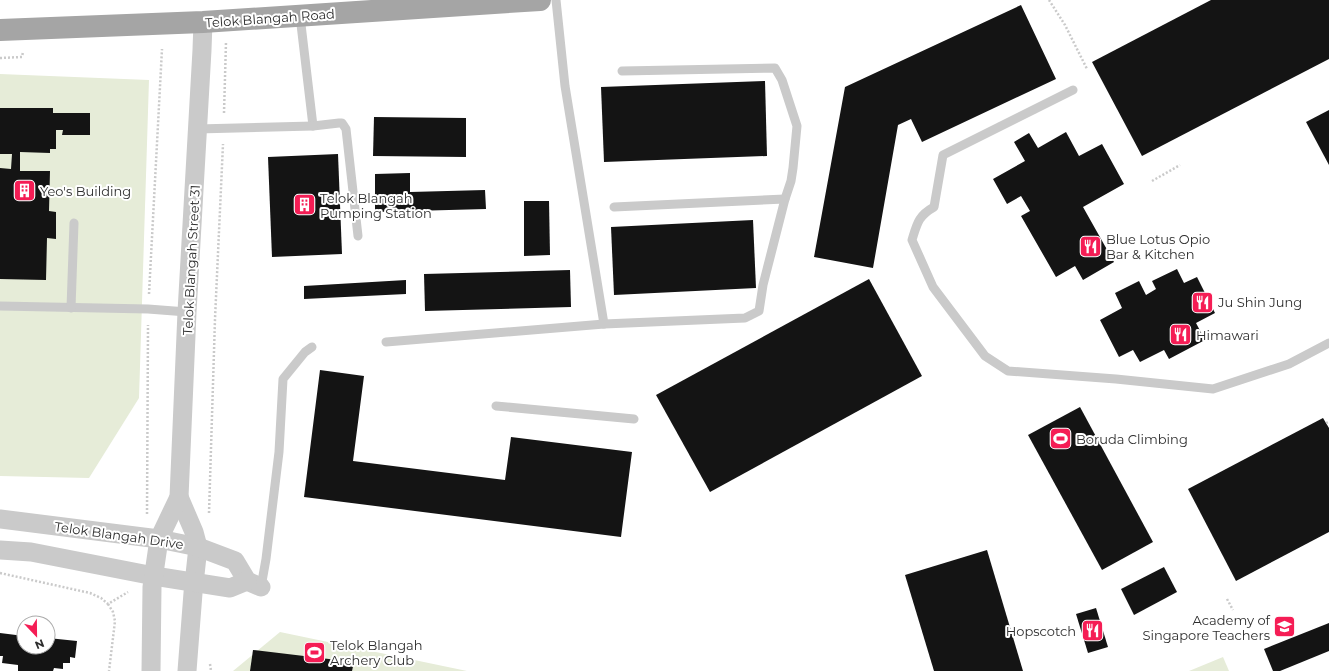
<svg xmlns="http://www.w3.org/2000/svg" width="1329" height="671" font-family="Montserrat,sans-serif">
  <style>
    .green { fill: #e6ecd8 }
    .building { fill: #141414 }
    .lines { fill: none; stroke-linecap: round; stroke-linejoin: round }
    .path { stroke: #cacaca; stroke-width: 2.5; stroke-dasharray: 2 2; stroke-linecap: butt }
    .service { stroke: #cacaca; stroke-width: 9 }
    .minor { stroke: #cacaca; stroke-width: 19 }
    .primary { stroke: #a5a5a5; stroke-width: 22 }
    .labels { text-anchor: middle; stroke-width: 4; stroke-linejoin: round; paint-order: stroke }
    .street-label { font-size: 13px; fill: #2d2d2d; stroke: #fff }
    .poi-label { font-size: 13px; fill: #2d2d2d; stroke: #fff; text-anchor: start }
  </style>
  <rect width="100%" height="100%" fill="#fff"/>
  <g class="green">
    <path d="M0 74 149 80 139 398 89 478 0 476Z"/>
    <path d="M280 632 467 671H233Z"/>
    <path d="M1223 657 1229 671H1189Z"/>
  </g>
  <g class="building">
    <path d="M1211 0H1329V59L1142 156 1092 62Z"/>
    <path d="M1021 5 1056 79 922 142 911 119 898 125 873 268 814 257 845 87Z"/>
    <path d="M765 81 767 156 604 162 601 87Z"/>
    <path d="M0 108H53V113H90V135H62L63 130H56V149H50V153L20 152V171H50L49 211 56 212V239L47 238 46 280 0 279V168L11 169 12 154H0Z"/>
    <path d="M1329 110V165L1306 122Z"/>
    <path d="M374 117 466 118V157L373 156Z"/>
    <path d="M1066 132 1079 156 1102 144 1124 184 1083 207 1114 262 1083 280 1075 266 1056 277 1021 216 1030 211 1021 196 1007 204 993 179 1025 161 1014 142 1029 133 1038 148Z"/>
    <path d="M338 154 342 254 272 257 268 157Z"/>
    <path d="M410 173V192L485 190 486 209 375 212V174Z"/>
    <path d="M524 201H549L550 255 524 256Z"/>
    <path d="M753 220 756 288 614 295 611 227Z"/>
    <path d="M1177 269 1184 283 1197 277 1215 313 1196 323 1205 340 1169 359 1164 350 1140 362 1133 350 1119 357 1100 320 1122 308 1115 293 1139 281 1146 295 1156 289 1152 281Z"/>
    <path d="M570 270 571 307 425 311 424 274Z"/>
    <path d="M869 279 922 376 710 492 656 395Z"/>
    <path d="M406 280V294L304 299V286Z"/>
    <path d="M320 370 364 376 353 461 505 480 511 437 632 452 621 537 304 497Z"/>
    <path d="M1080 407 1153 542 1102 570 1028 435Z"/>
    <path d="M1323 418 1329 428V532L1236 581 1188 489Z"/>
    <path d="M987 550 1023 671H934L905 575Z"/>
    <path d="M1164 567 1177 592 1134 615 1121 589Z"/>
    <path d="M1096 608 1108 647 1088 653 1076 614Z"/>
    <path d="M1329 623V651L1280 671H1273L1264 649Z"/>
    <path d="M0 633 24 636V647H48V638L77 641 75 658 70 657V663H63V669L54 668 53 671H18V665L2 663 3 656H0Z"/>
    <path d="M253 650 354 662 352 671H250Z"/>
  </g>
  <g class="lines">
    <g class="path">
      <path d="M1049 0 1065 25 1087 69"/>
      <path d="M0 58 22 57 23 52"/>
      <path d="M224 113 226 42"/>
      <path d="M1152 181 1180 165"/>
      <path d="M149 294 162 49"/>
      <path d="M1326 423 1329 422"/>
      <path d="M209 513 215 319 223 144"/>
      <path d="M147 514 148 325"/>
      <path d="M0 573 90 593 101 598 108 604 128 592"/>
      <path d="M1227 599 1233 610"/>
      <path d="M108 604 113 612 115 621 109 671"/>
      <path d="M210 664 211 671"/>
    </g>
    <g class="service">
      <path d="M556 0 565 86 604 324"/>
      <path d="M300 16 313 126 339 123H342L346 129 358 236"/>
      <path d="M1073 90 943 155 934 207C918 216 917 224 912 240L933 287 985 356 1008 371 1116 379 1213 389 1289 364 1329 343"/>
      <path d="M197 129 313 126"/>
      <path d="M614 207 785 199"/>
      <path d="M0 306 148 309 187 312"/>
      <path d="M71 308 74 223"/>
      <path d="M386 342 604 324 745 318 759 311 763 285 785 199 791 181 793 168 797 126 782 80 775 68 622 71"/>
      <path d="M496 406 634 419"/>
      <path d="M261 587 266 559 279 452 283 379 305 352 312 347"/>
    </g>
    <g class="minor">
      <path d="M179 497 194 532 198 547 193 593 187 671"/>
      <path d="M0 519 159 539 198 547 235 561 247 581 261 587"/>
      <path d="M0 550 31 552 154 576 230 588 247 581"/>
      <path d="M151 671 152 587 159 539 179 497 187 312 202 50 203 22"/>
    </g>
    <path class="primary" d="M0 30 203 22 540 0"/>
  </g>
  <defs>
    <symbol id="building-square" viewBox="-11 -11 22 22"><rect x="-9" y="-9" width="18" height="18" rx="4" fill="#f51d55" stroke="#fff"/><path d="M-4-6H4V6H1V3H-1V6H-4ZM-2.5-4.3h1.7v1.8h-1.7ZM.8-4.3h1.7v1.8H.8ZM-2.5-1h1.7V.8h-1.7ZM.8-1h1.7V.8H.8Z" fill="#fff"/></symbol>
    <symbol id="restaurant-square" viewBox="-11 -11 22 22"><rect x="-9" y="-9" width="18" height="18" rx="4" fill="#f51d55" stroke="#fff"/><path d="M-5-6h1v4h1v-4h1v4h1v-4h1v5L-1.5 .5V6h-2V.5L-5-1ZM5-6V6H3V1.5H1.5Q1.5-4 5-6Z" fill="#fff"/></symbol>
    <symbol id="stadium-square" viewBox="-11 -11 22 22"><rect x="-9" y="-9" width="18" height="18" rx="4" fill="#f51d55" stroke="#fff"/><path d="M0-5a6.5 5 0 1 0 0 10a6.5 5 0 1 0 0-10ZM-3.5-1.8h7v3.6h-7Z" fill="#fff"/></symbol>
    <symbol id="school-square" viewBox="-11 -11 22 22"><rect x="-9" y="-9" width="18" height="18" rx="4" fill="#f51d55" stroke="#fff"/><path d="M0-5L7-2L0 1L-7-2ZM-4 1L0 2.5L4 1V4Q0 6-4 4Z" fill="#fff"/></symbol>
  </defs>
  <g fill-rule="evenodd">
    <use href="#building-square" x="12" y="178" width="25" height="25"/>
    <use href="#building-square" x="292" y="192" width="25" height="25"/>
    <use href="#restaurant-square" x="1078" y="234" width="25" height="25"/>
    <use href="#restaurant-square" x="1190" y="290" width="25" height="25"/>
    <use href="#restaurant-square" x="1168" y="322" width="25" height="25"/>
    <use href="#stadium-square" x="1048" y="426" width="25" height="25"/>
    <use href="#school-square" x="1272" y="614" width="25" height="25"/>
    <use href="#restaurant-square" x="1080" y="618" width="25" height="25"/>
    <use href="#stadium-square" x="302" y="640" width="25" height="25"/>
  </g>
  <g class="labels">
    <g class="street-label">
      <text transform="translate(270 18) rotate(-4)" y="5">Telok Blangah Road</text>
      <text transform="translate(191 260) rotate(-87)" y="5">Telok Blangah Street 31</text>
      <text transform="translate(119 535) rotate(8)" y="5">Telok Blangah Drive</text>
    </g>
    <g class="poi-label">
      <text x="40" y="196">Yeo's Building</text>
      <text x="320" y="203">Telok Blangah<tspan x="320" dy="15">Pumping Station</tspan></text>
      <text x="1106" y="244">Blue Lotus Opio<tspan x="1106" dy="15">Bar &amp; Kitchen</tspan></text>
      <text x="1218" y="307">Ju Shin Jung</text>
      <text x="1196" y="340">Himawari</text>
      <text x="1076" y="444">Boruda Climbing</text>
      <text x="1270" y="625" text-anchor="end">Academy of<tspan x="1270" dy="15">Singapore Teachers</tspan></text>
      <text x="1076" y="636" text-anchor="end">Hopscotch</text>
      <text x="330" y="650">Telok Blangah<tspan x="330" dy="15">Archery Club</tspan></text>
    </g>
  </g>
  <g transform="translate(36 635) rotate(158)"><circle r="19" fill="#ffffff" stroke="#ababab"/>
  <path d="M0-3L7 15L0 10L-7 15Z" fill="#f51d55"/>
  <text y="-6" font-size="11" font-weight="bold" text-anchor="middle" fill="#2d2d2d">N</text>
  </g>
</svg>
